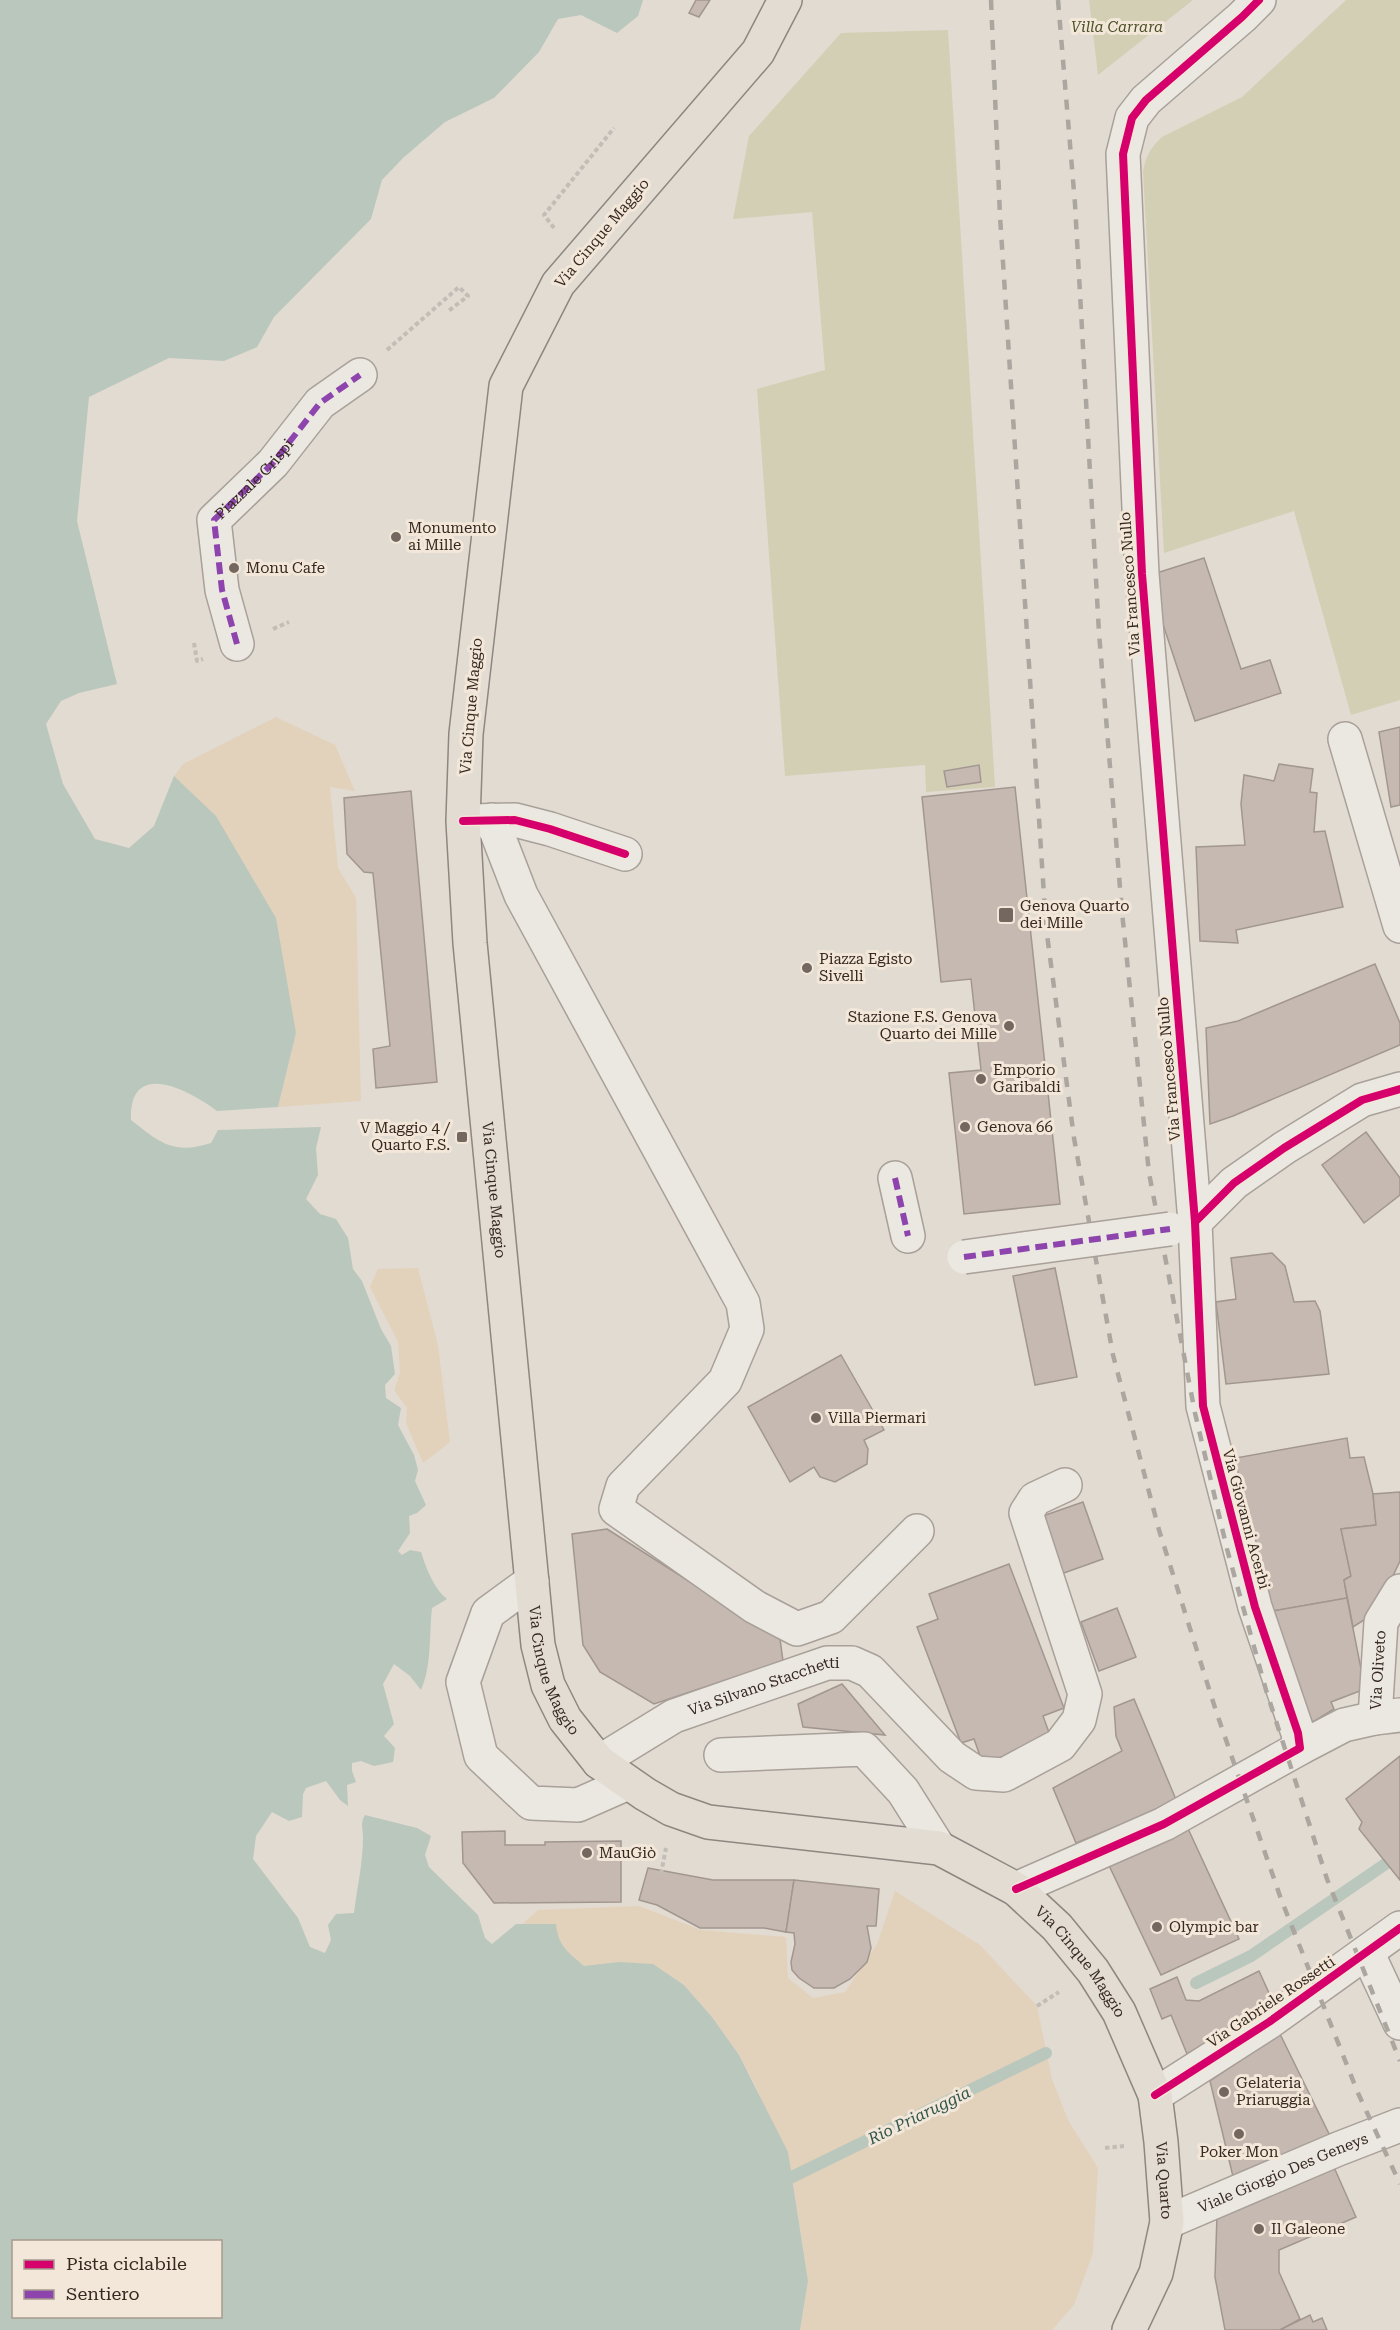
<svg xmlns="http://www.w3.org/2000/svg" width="1400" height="2330" font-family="'Roboto Serif',serif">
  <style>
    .green { fill: #d3cfb5 }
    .sand { fill: #e3d2bb }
    .water { fill: #bac7bd; fill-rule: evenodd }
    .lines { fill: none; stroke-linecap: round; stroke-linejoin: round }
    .stream { stroke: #bac7bd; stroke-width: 12 }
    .building { fill: #c6b9b2; stroke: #a29790; stroke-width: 1.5 }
    .minor-casing { stroke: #a8a099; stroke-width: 36 }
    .major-casing { stroke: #8e8680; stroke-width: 36 }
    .path { stroke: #c3bdb8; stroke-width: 4; stroke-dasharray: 4.5 3; stroke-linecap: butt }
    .minor { stroke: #ebe7e1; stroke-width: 33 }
    .major { stroke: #e3dcd3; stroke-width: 33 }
    .rail { stroke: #aca6a1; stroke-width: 4.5; stroke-dasharray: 10 10; stroke-linecap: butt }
    .minor-bridge-casing { stroke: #a8a099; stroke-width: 36; stroke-linecap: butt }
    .minor-bridge { stroke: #ebe7e1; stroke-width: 33 }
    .quiet { stroke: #8e44ad; stroke-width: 6; stroke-dasharray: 12 6; stroke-linecap: butt }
    .cycleway-casing { stroke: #f2e7d8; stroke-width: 11 }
    .cycleway { stroke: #d6006c; stroke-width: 8 }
    .poi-dot { fill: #73675f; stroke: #f2e7d8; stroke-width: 2 }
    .labels { text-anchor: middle; stroke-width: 6; stroke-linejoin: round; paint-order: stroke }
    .park-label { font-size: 15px; font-style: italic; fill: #4c512a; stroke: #f2e7d8 }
    .street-label { font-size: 15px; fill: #372921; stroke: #f2e7d8 }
    .poi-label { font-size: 15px; fill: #372921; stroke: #f2e7d8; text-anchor: start }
    .water-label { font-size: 16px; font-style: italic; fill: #32554e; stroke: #f2e7d8 }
  </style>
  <rect width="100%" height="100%" fill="#e2dbd1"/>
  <g class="green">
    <path d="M1089 0H1193L1098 75Z"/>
    <path d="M1346 0H1400V700L1351 715 1294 511 1164 553 1143 171C1146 156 1151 147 1162 137L1242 97Z"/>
    <path d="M948 30 995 787 926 792 925 765 785 776 757 389 825 370 812 212 733 219 749 136 841 33Z"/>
  </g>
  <g class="sand">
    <path d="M276 717 335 745 355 791 330 787 338 868 356 898 361 1101 278 1107 296 1033 174 776 183 764Z"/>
    <path d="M418 1268 438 1345 450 1442 423 1463 406 1423 407 1408 394 1390 400 1373 398 1342 370 1287 378 1269Z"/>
    <path d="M895 1891 980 1945 1037 2006 1052 2079 1068 2120 1098 2168 1093 2253 1074 2305 1052 2330H800L808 2281 792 2177 757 2089 739 2055 712 2017 684 1985 653 1965 584 1966 563 1948 557 1937 523 1923 538 1910 639 1906 701 1930 786 1937 788 1978 813 1998 845 1992 877 1944Z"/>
  </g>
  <path class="water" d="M0 0H643L638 16 617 33 581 15 558 19 539 52 494 98 445 122 403 158 382 180 371 219 274 317 257 347 224 361 169 358 89 397 77 521 117 684 79 693 61 701 46 724 63 784 95 839 129 848 154 826 174 776 216 816 276 918 296 1033 278 1107 217 1111C189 1090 129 1058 131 1120 160 1143 174 1155 211 1143L218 1130 321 1127 316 1148 318 1175 306 1199 320 1214 336 1219 348 1238 353 1269 362 1281 381 1329 391 1346 395 1374 385 1385 386 1398 401 1408 398 1425 414 1455 418 1470 415 1481 426 1505 417 1513 409 1516 410 1533 398 1551 402 1555 410 1550 421 1552C426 1568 434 1589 447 1599L432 1608C429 1635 432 1665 421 1690L410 1676 394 1664 383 1684 394 1724 384 1736 395 1748 393 1762 374 1766 361 1761 352 1763V1771L356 1782 347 1785 348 1806 340 1800 326 1781 306 1788 303 1794 302 1817 289 1821 272 1812 256 1836 253 1859 298 1918 310 1947 325 1953 331 1940 328 1925 336 1914 354 1913C357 1888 363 1863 363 1837 363 1829 360 1822 365 1815L417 1828 431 1836 425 1855 429 1867 478 1915 485 1938 492 1944 516 1924H556C558 1946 568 1952 584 1966L619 1962 653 1964 684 1985 712 2017 739 2055 788 2152 808 2281 800 2330H0ZM14 2242H220V2316H14Z"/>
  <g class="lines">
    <g class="stream">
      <path d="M1196 1983 1251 1956 1400 1854"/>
      <path d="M792 2177 1046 2053"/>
    </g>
  </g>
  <g class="building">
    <path d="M696 0H710L699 17 689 13Z"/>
    <path d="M1204 558 1241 669 1270 660 1281 693 1195 721 1147 576Z"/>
    <path d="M1400 727V805L1391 807 1379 732Z"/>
    <path d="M1279 764 1313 769 1310 792 1317 793 1314 832 1325 831 1343 907 1236 930 1238 943 1200 941 1196 847 1245 845 1241 804 1244 775 1274 781Z"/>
    <path d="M979 765 981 782 947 787 944 771Z"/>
    <path d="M1015 787 1060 1204 964 1214 949 1073 981 1070 971 979 941 982 922 797Z"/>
    <path d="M411 791 437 1082 376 1088 373 1049 390 1046 373 873 364 872 347 854 344 798Z"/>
    <path d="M1375 964 1400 1023V1045L1233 1116 1210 1124 1206 1028 1238 1021Z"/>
    <path d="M1366 1132 1400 1178V1195L1364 1223 1322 1165Z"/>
    <path d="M1272 1253 1285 1266 1294 1302 1315 1301 1320 1311 1329 1374 1226 1384 1216 1302 1236 1299 1231 1258Z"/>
    <path d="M1055 1268 1077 1377 1035 1385 1013 1276Z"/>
    <path d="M841 1355 884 1430 864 1440 868 1449 867 1464 835 1482 820 1477 814 1467 790 1482 748 1407Z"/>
    <path d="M1347 1438 1350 1458 1364 1457 1373 1494 1376 1525 1341 1529 1351 1576 1344 1580 1347 1598 1267 1612 1230 1459Z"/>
    <path d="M1400 1492V1561L1375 1613 1353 1627 1344 1580 1351 1576 1341 1529 1376 1525 1373 1494Z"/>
    <path d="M1083 1502 1103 1559 1061 1574 1040 1517Z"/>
    <path d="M607 1529 780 1639 783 1661 654 1704 600 1672 583 1645 572 1534Z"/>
    <path d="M1009 1564 1064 1708 1043 1716 1051 1738 983 1764 974 1739 961 1743 917 1627 938 1619 929 1594Z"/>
    <path d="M1347 1598 1365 1689 1331 1702 1334 1709 1308 1725 1267 1612Z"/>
    <path d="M1117 1608 1136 1657 1099 1671 1081 1622Z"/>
    <path d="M842 1684 885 1735 803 1727 798 1704Z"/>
    <path d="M1134 1699 1177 1802 1076 1843 1053 1788 1122 1751 1116 1736 1114 1707Z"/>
    <path d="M1400 1756V1880L1359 1829 1362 1822 1346 1799Z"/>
    <path d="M1184 1820 1239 1939 1161 1975 1105 1857Z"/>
    <path d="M505 1831V1845H545V1842L621 1841V1902L494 1903 463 1863 462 1832Z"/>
    <path d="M648 1868 713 1880H794L786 1932 764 1928H700L657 1905 639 1900Z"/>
    <path d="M794 1880 879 1889 876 1926H867L871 1948 867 1962 850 1979 834 1988H814L799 1978 792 1970 791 1962 795 1944 794 1933 786 1932Z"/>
    <path d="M1259 1971 1274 2004 1187 2054 1171 2015 1162 2019 1150 1989 1177 1977 1186 2000 1199 2001Z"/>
    <path d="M1280 2034 1333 2142 1236 2189 1210 2081Z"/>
    <path d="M1333 2165 1356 2217 1279 2250V2272L1300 2319 1280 2330H1225L1215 2277 1217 2215Z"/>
    <path d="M1310 2315 1313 2322 1322 2318 1327 2330H1280Z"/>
  </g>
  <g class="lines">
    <defs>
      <g id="minor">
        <path id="s1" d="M237 644 222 590 214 520 273 463 320 403 360 375"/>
        <path d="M1345 739 1400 926"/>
        <path d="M492 820 521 895 743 1303 747 1329 725 1381 623 1486 616 1509 755 1607 797 1629 831 1617 917 1531"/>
        <path d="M471 821 515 820 550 829 625 854"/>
        <path d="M895 1178 908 1236"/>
        <path d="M1195 1222 1142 574 1123 154 1132 118 1146 100 1242 17 1259 0"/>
        <path d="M532 1581 488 1613 463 1682 481 1756 531 1803 578 1805 628 1783"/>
        <path id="s2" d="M1375 1718 1381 1622 1400 1591"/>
        <path d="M1300 1748 1344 1725 1375 1718 1400 1715"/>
        <path d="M721 1755 864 1749 903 1791 939 1848"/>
        <path id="s3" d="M599 1762 674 1716 827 1663H852L870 1671 952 1757 976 1773 1004 1775 1060 1745 1079 1720 1085 1694 1026 1513 1035 1499 1065 1485"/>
        <path d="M1016 1889 1164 1824 1300 1748 1298 1733 1255 1607 1203 1406 1195 1222 1234 1183 1284 1148 1362 1100 1400 1089"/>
        <path d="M1367 1952 1400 2023"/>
        <path d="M1155 2095 1269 2022 1400 1928"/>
        <path id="s4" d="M1167 2222 1338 2149 1400 2125"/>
      </g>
      <g id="major">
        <path id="s5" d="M785 0 758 52 558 284 506 386 466 734 463 821 470 943 538 1645 548 1685 565 1719 599 1762 645 1794 671 1809 708 1822 939 1848 1016 1889 1057 1927 1093 1971 1119 2012 1155 2095 1161 2142 1167 2222 1156 2273 1129 2330"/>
      </g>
    </defs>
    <use href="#minor" class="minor-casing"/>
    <use href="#major" class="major-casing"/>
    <g class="path">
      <path d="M554 228 544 215 614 128"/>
      <path d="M387 350 459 287 468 296 447 312"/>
      <path d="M273 629 289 622"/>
      <path d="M194 643 197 661 203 659"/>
      <path d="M661 1874 666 1848"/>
      <path d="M1037 2006 1059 1992"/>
      <path d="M1105 2148 1124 2146"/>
    </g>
    <use href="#minor" class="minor"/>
    <use href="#major" class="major"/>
    <g class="rail">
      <path d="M991 0 1000 216 1046 927 1074 1138 1113 1355 1159 1530 1216 1711 1281 1899 1358 2093 1400 2184"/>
      <path d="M1058 0 1075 204 1099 633 1122 912 1149 1173 1195 1413 1227 1549 1266 1690 1327 1879 1400 2061"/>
    </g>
    <defs>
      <path id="minor-bridge" d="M964 1257 1170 1229"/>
    </defs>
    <use href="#minor-bridge" class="minor-bridge-casing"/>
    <use href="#minor-bridge" class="minor-bridge"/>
    <g class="quiet">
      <path d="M237 644 222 590 214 520 273 463 320 403 360 375"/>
      <path d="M895 1178 908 1236"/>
      <path d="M964 1257 1170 1229"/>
    </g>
    <defs>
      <g id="cycleway">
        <path d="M463 821 515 820 550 829 625 854"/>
        <path d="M1195 1222 1142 574 1123 154 1132 118 1146 100 1242 17 1259 0"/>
        <path d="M1016 1889 1164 1824 1300 1748 1298 1733 1255 1607 1203 1406 1195 1222 1234 1183 1284 1148 1362 1100 1400 1089"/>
        <path d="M1155 2095 1269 2022 1400 1928"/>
      </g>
    </defs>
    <use href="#cycleway" class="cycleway-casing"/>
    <use href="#cycleway" class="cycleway"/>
  </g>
  <g class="poi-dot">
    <circle cx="396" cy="537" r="6"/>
    <circle cx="234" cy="568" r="6"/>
    <rect x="998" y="907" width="16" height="16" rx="3"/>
    <circle cx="807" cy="968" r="6"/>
    <circle cx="1009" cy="1026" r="6"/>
    <circle cx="981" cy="1079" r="6"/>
    <circle cx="965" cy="1127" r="6"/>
    <rect x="456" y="1131" width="12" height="12" rx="3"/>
    <circle cx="816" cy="1418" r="6"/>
    <circle cx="587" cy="1853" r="6"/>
    <circle cx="1157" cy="1927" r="6"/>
    <circle cx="1224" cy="2092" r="6"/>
    <circle cx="1239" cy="2134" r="6"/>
    <circle cx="1259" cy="2229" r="6"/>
  </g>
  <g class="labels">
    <g class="park-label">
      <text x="1117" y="32">Villa Carrara</text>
    </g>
    <g class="street-label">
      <text transform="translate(602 233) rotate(-50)" y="5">Via Cinque Maggio</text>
      <text dy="5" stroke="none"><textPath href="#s1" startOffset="184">Piazzale Crispi</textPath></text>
      <text transform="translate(1130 584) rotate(-94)" y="5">Via Francesco Nullo</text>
      <text transform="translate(471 706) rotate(-85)" y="5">Via Cinque Maggio</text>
      <text transform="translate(1169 1069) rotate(-95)" y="5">Via Francesco Nullo</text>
      <text dy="5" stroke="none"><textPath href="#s5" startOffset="1287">Via Cinque Maggio</textPath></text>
      <text transform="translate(1246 1519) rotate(75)" y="5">Via Giovanni Acerbi</text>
      <text dy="5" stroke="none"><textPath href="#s5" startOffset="1773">Via Cinque Maggio</textPath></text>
      <text dy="5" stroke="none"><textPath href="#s2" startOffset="48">Via Oliveto</textPath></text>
      <text dy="5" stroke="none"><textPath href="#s3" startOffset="183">Via Silvano Stacchetti</textPath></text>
      <text dy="5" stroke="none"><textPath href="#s5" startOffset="2421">Via Cinque Maggio</textPath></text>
      <text transform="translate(1271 2002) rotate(-34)" y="5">Via Gabriele Rossetti</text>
      <text dy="5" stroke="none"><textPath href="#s4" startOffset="126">Viale Giorgio Des Geneys</textPath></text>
      <text dy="5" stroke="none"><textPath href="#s5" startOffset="2661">Via Quarto</textPath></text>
    </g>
    <g class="poi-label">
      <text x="408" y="533">Monumento<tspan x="408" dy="17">ai Mille</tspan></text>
      <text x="246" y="573">Monu Cafe</text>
      <text x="1020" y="911">Genova Quarto<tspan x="1020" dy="17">dei Mille</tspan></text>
      <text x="819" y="964">Piazza Egisto<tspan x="819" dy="17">Sivelli</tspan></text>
      <text x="997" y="1022" text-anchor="end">Stazione F.S. Genova<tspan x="997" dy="17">Quarto dei Mille</tspan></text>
      <text x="993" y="1075">Emporio<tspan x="993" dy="17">Garibaldi</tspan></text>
      <text x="977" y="1132">Genova 66</text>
      <text x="450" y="1133" text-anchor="end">V Maggio 4 /<tspan x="450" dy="17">Quarto F.S.</tspan></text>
      <text x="828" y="1423">Villa Piermari</text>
      <text x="599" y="1858">MauGiò</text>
      <text x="1169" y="1932">Olympic bar</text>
      <text x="1236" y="2088">Gelateria<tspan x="1236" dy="17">Priaruggia</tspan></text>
      <text x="1239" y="2157" text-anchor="middle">Poker Mon</text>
      <text x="1271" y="2234">Il Galeone</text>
    </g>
    <g class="water-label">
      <text transform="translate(919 2115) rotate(-26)" y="6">Rio Priaruggia</text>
    </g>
  </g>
  <rect x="12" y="2240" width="210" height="78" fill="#f2e7d8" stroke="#a79b8f" stroke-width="1.5"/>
  <rect x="24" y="2260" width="30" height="9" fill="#d6006c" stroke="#a79b8f" stroke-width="1.5"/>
  <text x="66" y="2270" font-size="18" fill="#372921">Pista ciclabile</text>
  <rect x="24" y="2290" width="30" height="9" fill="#8e44ad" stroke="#a79b8f" stroke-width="1.5"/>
  <text x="66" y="2300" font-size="18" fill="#372921">Sentiero</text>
</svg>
